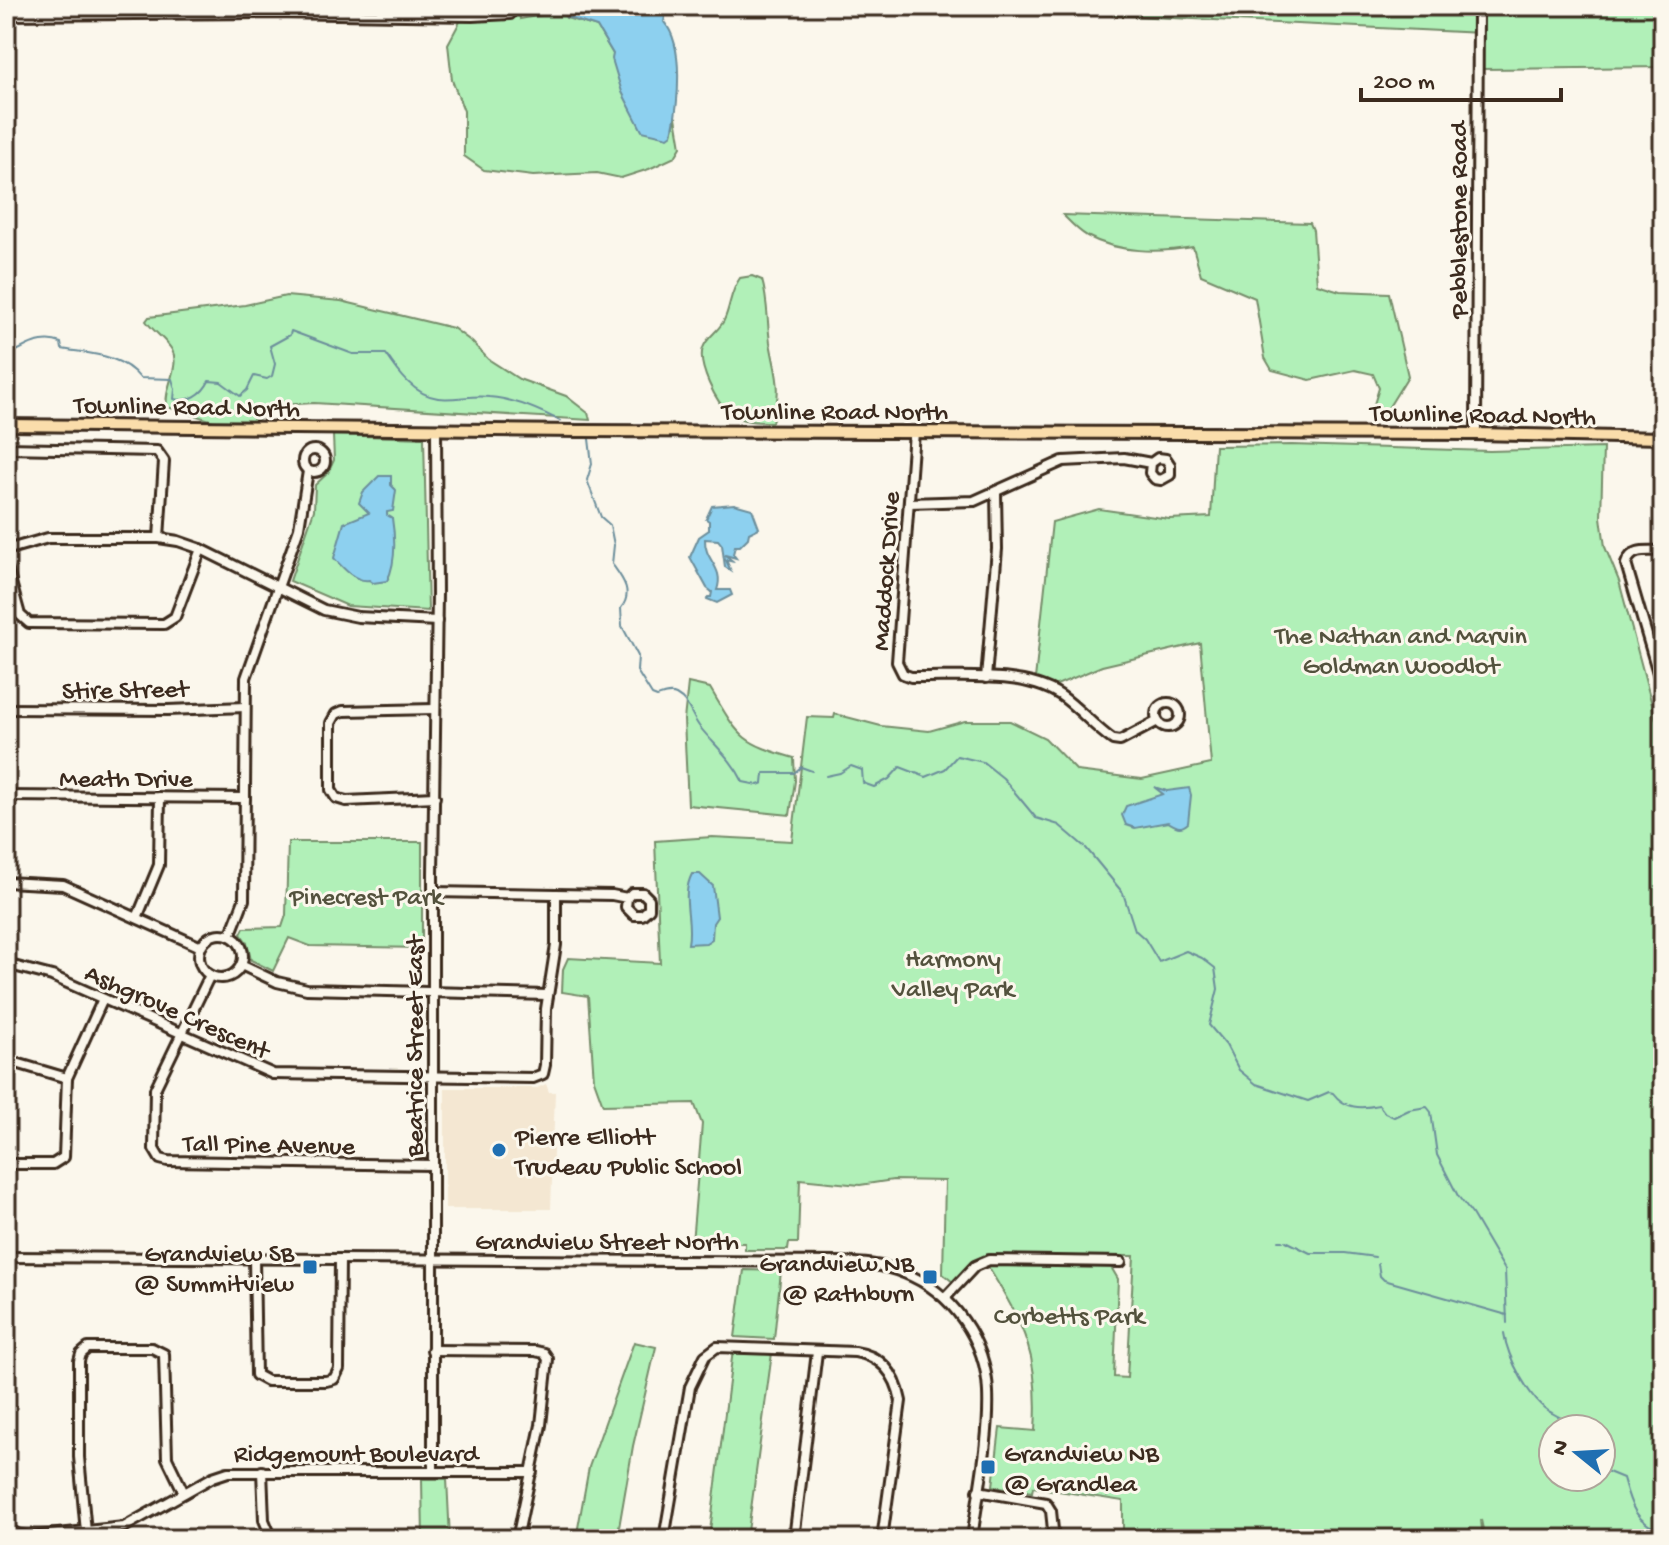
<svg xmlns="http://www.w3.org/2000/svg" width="1669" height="1545" font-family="'Gochi Hand',sans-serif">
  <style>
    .built { fill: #f4e7d2 }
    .green { fill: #b1f0b8; stroke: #768d6b; stroke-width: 2; fill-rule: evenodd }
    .water { fill: #8dd0ef; stroke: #6c8e9b; stroke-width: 2 }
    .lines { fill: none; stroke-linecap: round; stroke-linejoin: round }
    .stream { stroke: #6c8e9b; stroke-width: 2 }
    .minor-casing { stroke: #3b2a1e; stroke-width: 14 }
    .major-casing { stroke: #3b2a1e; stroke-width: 16 }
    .minor { stroke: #fbf7ec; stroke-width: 8 }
    .major { stroke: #faddab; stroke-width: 10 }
    .poi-dot { fill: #1f6fb2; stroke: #fbf7ec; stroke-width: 3 }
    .labels { text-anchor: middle; stroke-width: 6; stroke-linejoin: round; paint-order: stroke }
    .street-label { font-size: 26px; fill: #3b2a1e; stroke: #fbf7ec }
    .park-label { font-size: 26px; fill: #53523d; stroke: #fbf7ec }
    .poi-label { font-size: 26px; fill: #3b2a1e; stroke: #fbf7ec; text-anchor: start }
  </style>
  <rect width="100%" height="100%" fill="#fbf7ec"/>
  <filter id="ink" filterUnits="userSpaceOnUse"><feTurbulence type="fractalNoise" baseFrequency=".0125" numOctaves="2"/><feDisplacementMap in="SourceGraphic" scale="16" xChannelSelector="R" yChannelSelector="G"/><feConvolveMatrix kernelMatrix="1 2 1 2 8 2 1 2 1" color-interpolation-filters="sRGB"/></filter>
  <g filter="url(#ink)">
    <path class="built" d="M546 1084 549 1092H555L551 1209H445V1088H537Z"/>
    <g class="green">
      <path d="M404 6H518L520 19 563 11 566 18 597 27 613 54 672 134 676 117 681 147 675 157 649 169 621 178 597 173 533 176 484 170 464 156V111L452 80 448 44 463 16 404 13Z"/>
      <path d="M926 6H1434C1446 14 1469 14 1480 6H1663V67L1481 69V33Z"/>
      <path d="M1063 215 1310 223 1313 230 1317 284 1340 291 1389 293 1408 376 1382 418 1371 414 1379 388 1373 374 1355 370 1310 380 1272 370 1265 358 1255 298 1201 275 1193 247C1159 253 1118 253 1087 236 1078 231 1070 222 1063 215Z"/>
      <path d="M752 276 762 280C768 300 767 321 770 342 776 377 783 386 772 422 760 422 740 422 730 414 716 403 697 365 703 348 707 336 721 330 725 318 731 304 730 292 740 278Z"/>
      <path d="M286 296 341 301 453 328 472 342 488 359 519 379 566 396 588 413 590 420 314 403 282 405 252 422 220 423 167 407C163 389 181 366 172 350 166 340 153 331 146 321L149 317 245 305Z"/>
      <path d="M333 435 424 438 428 611 348 606 290 581 314 510 315 485 328 473 334 460Z"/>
      <path d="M1292 445 1490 451 1603 448 1601 517 1605 547 1619 581 1663 746V1539H1485L1481 1520 1483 1539H1123V1501L1033 1487 1032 1492 993 1486 1000 1428 1035 1431C1040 1356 1025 1327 987 1265L1111 1267 1118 1279 1114 1377 1127 1378 1134 1256H987L971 1265 954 1283 943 1274 945 1181 893 1180 860 1185 800 1179 798 1243H789L788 1250H745V1243H692L702 1124 694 1103 603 1105 594 1080 588 996 562 992 563 969 568 958 660 963 655 841 712 837 792 841 807 717 834 718 835 714 881 726 929 731 965 721H1010L1045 738 1077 771 1142 779 1211 764 1200 643 1102 666 1052 687 1035 679 1052 522 1099 509 1169 519 1211 517 1215 446ZM1553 1429H1601V1477H1553Z"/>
      <path d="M688 683 710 688C739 736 738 742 794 758L795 781 790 815 688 805 684 720Z"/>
      <path d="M288 842H422V948L310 946 289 938 273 971 251 960 247 943 241 934 244 928 282 927 286 915Z"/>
      <path d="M744 1270 781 1271 774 1339 735 1337Z"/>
      <path d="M634 1342 656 1347 633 1446 617 1539H576L589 1467Z"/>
      <path d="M733 1350 772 1353 747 1539H709Z"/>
      <path d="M422 1479H447L450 1539H423Z"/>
    </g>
    <g class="water">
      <path d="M560 6H667L664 22C685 45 678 105 672 134L668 137 642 131 622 92 612 59 613 54 597 27 566 17Z"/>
      <path d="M379 476H391V485L396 490 393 511 387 512V515L392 518C395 537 396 563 387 581L373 583 369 580C355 582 343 568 334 558L344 523 369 513 359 503 363 492Z"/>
      <path d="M734 504 752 509 759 528 749 533 748 538 740 546H735L733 554 736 558 725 555 734 562 726 560 731 571 725 567 722 545 718 540 705 539C704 561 725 567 717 590H730L732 595 717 603 707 599 708 597H711L712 592 707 588 690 557 699 537 709 530V521L706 519 712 506Z"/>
      <path d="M1154 787 1167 791 1189 788 1191 795 1188 823C1180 830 1177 827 1168 822L1135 828 1126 825 1122 815 1126 806 1163 794Z"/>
      <path d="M692 874H700L713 886 717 917 713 923 712 939 706 943 688 944C693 920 680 897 692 874Z"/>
    </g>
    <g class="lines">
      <g class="stream">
        <path d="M6 357C24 347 41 335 61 343L62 349C90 354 121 354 140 378L172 379 175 389 174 399C189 403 203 394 209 381L221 382 240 396 247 390 254 376 267 379 272 376 275 364 270 346 290 335 291 331 353 354H386C398 372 414 395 438 398 454 400 472 395 489 397 514 399 538 409 560 421"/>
        <path d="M589 439 592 464 587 480 601 517 610 525 614 545 612 564C622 578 634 592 621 608L622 626 638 656 637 671 652 695 657 697C663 695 670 692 676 695 689 702 691 715 699 726 714 745 732 759 743 782L758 785 763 783 764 773H794L801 767 812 771"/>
        <path d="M826 776 840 773 851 766 862 770 863 783 874 787 889 779 900 767 926 777 945 769 957 756 983 762 1003 778 1036 818 1059 825 1086 848 1123 893 1135 930 1145 939 1159 962 1186 951 1202 958 1215 968 1218 989 1209 1025 1226 1045 1239 1070 1256 1084 1308 1101 1329 1092 1333 1093C1345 1109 1361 1109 1379 1105L1385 1113 1394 1117 1409 1110 1427 1107 1431 1112 1437 1155 1458 1196 1472 1214 1505 1270 1507 1323"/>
        <path d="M1279 1241H1283"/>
        <path d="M1286 1241 1310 1253H1345L1375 1257"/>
        <path d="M1378 1264 1380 1276 1384 1280 1507 1315"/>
        <path d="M1504 1333C1507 1356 1530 1402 1552 1413 1562 1419 1570 1421 1579 1429"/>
        <path d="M1601 1469 1623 1478C1630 1503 1635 1524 1663 1531"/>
      </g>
      <defs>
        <g id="minor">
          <path d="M6 15 270 13 472 16 510 14"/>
          <path d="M914 432 897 662 903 674 911 677C955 678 1022 670 1060 695 1079 708 1094 727 1113 740L1120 741 1156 722"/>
          <path d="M1476 434 1478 6"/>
          <path d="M6 448 157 451 164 461 159 538"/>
          <circle cx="314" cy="461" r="11"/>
          <path d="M1663 471 1660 479 1663 487"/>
          <path d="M909 503 974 501 1063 461 1124 458 1151 463 1150 473 1155 479 1161 480 1170 475V465L1166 459 1158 458 1151 463"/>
          <path d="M6 550 48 538H159L178 541 201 549 324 610 358 617 437 621"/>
          <path d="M1663 551C1648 551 1631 547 1626 564L1663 690"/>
          <path d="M6 564 20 615 29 623 164 624 175 617 201 549"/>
          <path d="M986 678 997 549 996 493"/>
          <circle cx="1168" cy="715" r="12"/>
          <path d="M6 709 168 710 245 707"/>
          <path d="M435 709 343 711 336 714 331 723V790L336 798 346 801 435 797"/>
          <path d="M6 796 245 798"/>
          <path d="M6 882 63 885 201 947"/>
          <path d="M433 892 612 895 627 898 626 907 634 915H642L649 909V899L643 893H632L627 898"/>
          <path d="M137 918 159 865 160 797"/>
          <circle cx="221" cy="956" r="22"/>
          <path d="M230 936 244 900 246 678 299 528 308 471"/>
          <path d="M6 964 52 976 273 1074 533 1078 543 1074 545 1065 546 1009 556 945V894"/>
          <path d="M241 965 277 982 307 989 548 995"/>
          <path d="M210 975 155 1089 154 1149 160 1159 168 1161 432 1165"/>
          <path d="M6 1060 67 1078"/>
          <path d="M6 1164H53L64 1157 67 1078 103 999"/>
          <path d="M6 1257 838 1262C860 1263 883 1264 904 1273 953 1292 986 1341 988 1392 990 1439 978 1493 972 1539"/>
          <path d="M254 1258 256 1375 267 1381H326L334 1379 339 1369 340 1259"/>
          <path d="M945 1298 975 1266 989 1260 1121 1262"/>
          <path d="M432 1350 535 1351 544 1353 548 1359 541 1425 517 1539"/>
          <path d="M262 1471 264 1520 272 1539"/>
          <path d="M433 1471V874L437 594 436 430"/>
          <path d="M978 1491 1046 1503 1051 1511 1054 1539"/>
          <path d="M6 1528 17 1534 30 1537 124 1527 213 1477 228 1472H532"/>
          <path d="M86 1532 79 1457V1361L81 1354 88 1348H152L164 1354 167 1458 184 1493"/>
          <path d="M664 1539 690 1387 705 1356 717 1347 855 1352C883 1356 896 1375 901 1401L882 1539"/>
          <path d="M794 1539 817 1352"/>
        </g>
        <path id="major" d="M6 425 579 431 1476 434 1663 438"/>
      </defs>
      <use href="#minor" class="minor-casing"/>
      <use href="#major" class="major-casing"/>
      <use href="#minor" class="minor"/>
      <use href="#major" class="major"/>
    </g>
  </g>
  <g class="poi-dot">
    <circle cx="499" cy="1150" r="8"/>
    <rect x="302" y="1259" width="16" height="16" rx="4"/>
    <rect x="922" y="1269" width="16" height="16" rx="4"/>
    <rect x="980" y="1459" width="16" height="16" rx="4"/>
  </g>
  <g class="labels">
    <g class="street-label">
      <text transform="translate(1457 220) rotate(-90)" y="9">Pebblestone Road</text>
      <text transform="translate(187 405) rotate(1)" y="9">Townline Road North</text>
      <text x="835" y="419">Townline Road North</text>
      <text transform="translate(1483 413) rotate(1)" y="9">Townline Road North</text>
      <text transform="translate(884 571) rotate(-86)" y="9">Maddock Drive</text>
      <text transform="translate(125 688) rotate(-1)" y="9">Stire Street</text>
      <text x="126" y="786">Meath Drive</text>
      <text transform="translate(178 1010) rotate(24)" y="9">Ashgrove Crescent</text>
      <text transform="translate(413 1046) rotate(-90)" y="9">Beatrice Street East</text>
      <text transform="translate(269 1143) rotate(1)" y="9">Tall Pine Avenue</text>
      <text x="607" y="1249">Grandview Street North</text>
      <text x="356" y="1461">Ridgemount Boulevard</text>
    </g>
    <g class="park-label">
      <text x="1401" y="643">The Nathan and Marvin<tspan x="1401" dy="30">Goldman Woodlot</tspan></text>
      <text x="366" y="904">Pinecrest Park</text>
      <text x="953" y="966">Harmony<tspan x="953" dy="30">Valley Park</tspan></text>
      <text x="1069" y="1323">Corbetts Park</text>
    </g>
    <g class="poi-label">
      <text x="515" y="1144">Pierre Elliott<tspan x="515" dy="30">Trudeau Public School</tspan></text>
      <text x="294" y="1261" text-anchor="end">Grandview SB<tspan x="294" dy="30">@ Summitview</tspan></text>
      <text x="914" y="1271" text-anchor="end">Grandview NB<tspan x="914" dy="30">@ Rathburn</tspan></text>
      <text x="1004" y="1461">Grandview NB<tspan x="1004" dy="30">@ Grandlea</tspan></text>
    </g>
  </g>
  <rect width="1669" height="1545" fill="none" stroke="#fbf7ec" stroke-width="32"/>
  <rect x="16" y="16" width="1637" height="1513" fill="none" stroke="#3b2a1e" stroke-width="3" filter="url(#ink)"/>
  <g transform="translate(1577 1453) rotate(288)"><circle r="38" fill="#fbf7ec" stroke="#aea59a" stroke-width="2"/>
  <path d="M0-6L14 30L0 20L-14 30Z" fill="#1f6fb2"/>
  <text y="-12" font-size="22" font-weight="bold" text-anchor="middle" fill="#3b2a1e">N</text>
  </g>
  <path d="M1361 88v12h200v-12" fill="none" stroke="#3b2a1e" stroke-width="4"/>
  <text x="1373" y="88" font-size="24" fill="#3b2a1e" stroke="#fbf7ec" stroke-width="6" paint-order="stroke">200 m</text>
</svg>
